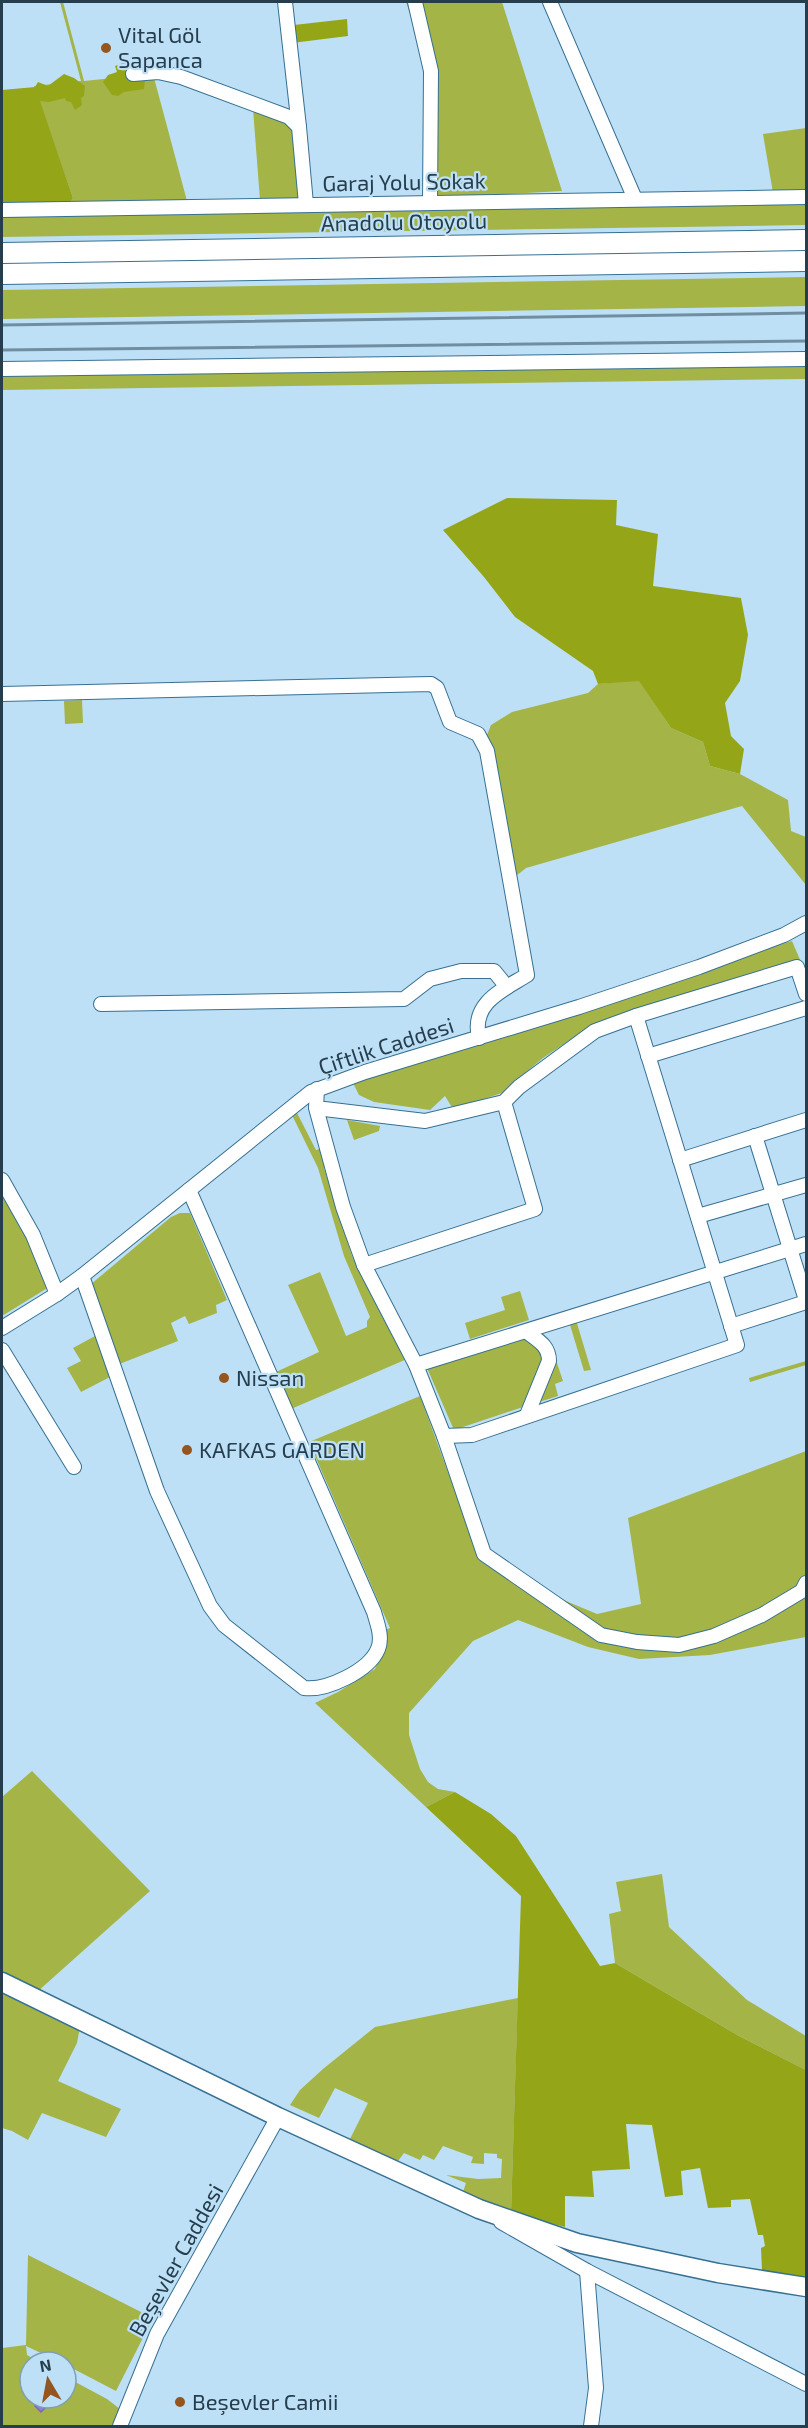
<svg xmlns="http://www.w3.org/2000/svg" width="808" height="2428" font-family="'Exo 2',sans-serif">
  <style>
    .green { fill: #a4b446 }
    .forest { fill: #94a617 }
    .water { fill: #9c7ae2; stroke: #7868b5; stroke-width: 1.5 }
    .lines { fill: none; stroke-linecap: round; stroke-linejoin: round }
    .minor-casing { stroke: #377092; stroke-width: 16 }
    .major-casing { stroke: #377092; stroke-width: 21 }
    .highway-casing { stroke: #377092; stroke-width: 22 }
    .minor { stroke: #fff; stroke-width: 14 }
    .major { stroke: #fff; stroke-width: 18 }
    .highway { stroke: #fff; stroke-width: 20 }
    .rail { stroke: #718ea1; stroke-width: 3 }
    .poi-dot { fill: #95551e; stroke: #bde0f7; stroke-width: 2 }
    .labels { text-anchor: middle; stroke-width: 4.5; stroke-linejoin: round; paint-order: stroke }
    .poi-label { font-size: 22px; fill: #253d4c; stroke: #bde0f7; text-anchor: start }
    .street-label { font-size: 22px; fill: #253d4c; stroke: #bde0f7 }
  </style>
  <rect width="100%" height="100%" fill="#bde0f7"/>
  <g class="green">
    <path d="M60 2H63L84 81 153 74 187 201 68 205 73 198 34 86 81 81Z"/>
    <path d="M406 2H502L562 191 489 195 427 196 423 52Z"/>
    <path d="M253 109 294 126 301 195 298 200H260Z"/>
    <path d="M806 128V192L773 193 763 134Z"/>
    <path d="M806 199V225L2 237V212Z"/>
    <path d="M806 277V306L2 319V290Z"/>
    <path d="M806 363V379L2 390V372Z"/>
    <path d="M639 680 671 728 703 742 710 766 740 774 788 800 791 831 806 837V885L742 806 526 868 516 876 483 745 491 725 512 712 588 693 598 684Z"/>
    <path d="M82 700 83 723 65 724 64 701Z"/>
    <path d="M792 941 801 962 592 1025 543 1058 514 1082 505 1092 453 1109 445 1096 430 1110 374 1102 359 1095 351 1079Z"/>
    <path d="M297 1113 316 1150 326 1147 324 1168 352 1256 407 1359 291 1409 276 1372 319 1352 288 1285 320 1272 346 1336 367 1327V1321L370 1317 344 1256 318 1168 292 1115Z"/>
    <path d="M347 1120 380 1126 379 1131 354 1140Z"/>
    <path d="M2 1190 14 1207 49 1287 2 1316Z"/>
    <path d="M180 1213H190L227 1300 216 1305 217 1313 189 1324 185 1316 171 1323 178 1341 117 1365 90 1285 171 1217Z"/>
    <path d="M520 1291 529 1320 470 1339 465 1323 505 1310 501 1297Z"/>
    <path d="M576 1320 591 1370 584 1371 570 1325 538 1334Z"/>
    <path d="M95 1336 110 1377 81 1392 67 1368 81 1361 73 1348Z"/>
    <path d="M522 1337 534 1341 545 1356 523 1407 454 1430 427 1368Z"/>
    <path d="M806 1361V1365L750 1382 749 1378Z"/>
    <path d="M553 1362 557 1363 563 1381 555 1384 558 1396 536 1403Z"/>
    <path d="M420 1396 474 1543 486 1561 566 1601 597 1614 641 1604 628 1518 806 1451V1637L710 1655 639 1659 588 1647 518 1620 473 1641 409 1713V1735L420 1769 428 1782 438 1789 455 1792 426 1807 315 1703 338 1692 375 1669 388 1638 385 1630 390 1628 309 1442Z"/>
    <path d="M32 1771 150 1891 37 1992 2 1974V1797Z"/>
    <path d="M662 1874 669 1927 747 2000 806 2036V2070L739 2036 615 1963 609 1914 621 1911 616 1882Z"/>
    <path d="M4 1992 80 2027 77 2043 58 2081 121 2109 106 2137 42 2113 28 2140 12 2131 2 2128V1997Z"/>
    <path d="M518 1998 511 2213 463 2192 466 2183 446 2175 478 2179 501 2178 502 2159 497 2158V2154L484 2153V2164L471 2163 473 2157 443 2146 434 2160 423 2155 420 2160 404 2153 395 2165 349 2141 368 2103 335 2088 319 2118 290 2105 300 2090 323 2069 375 2027Z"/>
    <path d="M28 2255 153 2318 116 2391 66 2365V2362H60L26 2346 27 2355 40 2362H30V2398H66V2377L107 2399 120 2409 113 2426H2V2348L26 2345Z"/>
  </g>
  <g class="forest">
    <path d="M347 19 348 36 292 43 294 25Z"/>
    <path d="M129 61 140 62 146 70 144 89 124 92 118 96 112 95 103 82 108 75 117 72 115 66Z"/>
    <path d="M64 74 74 78 85 86 84 96 81 98 82 105 75 110 71 102 66 101 65 98 49 102 40 101 73 198 68 205 2 206V90L35 87 38 82 48 86Z"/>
    <path d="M507 498 617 500 616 525 658 534 653 586 741 598 748 635 740 681 725 703 731 736 744 749 740 774 710 766 703 742 671 728 639 681 598 684 593 671 515 617 484 577 443 530Z"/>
    <path d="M455 1792 491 1814 516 1836 600 1966 615 1963 739 2036 806 2070V2277L762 2271 761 2248 765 2246 763 2235H758L750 2199 731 2200V2207L708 2208 700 2168 681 2171 683 2195 665 2197 652 2125 626 2124 630 2169 592 2171 594 2197 565 2196V2227L511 2213 521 1896 426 1807Z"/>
  </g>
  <path class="water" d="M43 2398 54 2399 41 2412 35 2406Z"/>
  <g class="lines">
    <defs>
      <g id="minor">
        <path d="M285 2 299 127"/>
        <path d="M415 2 431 71 430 202"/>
        <path d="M550 2 635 199"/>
        <path d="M133 74 158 72 181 77 289 117 299 127 306 204"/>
        <path d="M2 210 806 197"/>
        <path d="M2 369 806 359"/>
        <path d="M2 694 431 684 437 688 450 722 478 734 487 751 527 975C501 991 471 1003 479 1038"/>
        <path d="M101 1004 404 999 430 979 461 971H494L507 987"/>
        <path d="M636 1016 797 967 806 994"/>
        <path d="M648 1056 806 1008"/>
        <path d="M316 1108 425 1121 504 1102 519 1087 595 1031 636 1016 737 1345 472 1435 444 1436 416 1365 364 1265 343 1207 316 1108 317 1089"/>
        <path d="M755 1136 806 1300"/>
        <path d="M680 1160 806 1120"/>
        <path d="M2 1180 33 1235 57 1294"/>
        <path d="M698 1216 806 1185"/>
        <path d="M364 1265 535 1209 504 1102"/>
        <path d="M82 1276 157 1491 210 1606 224 1625 304 1688C326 1691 369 1671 378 1649 383 1637 377 1623 374 1612L189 1190"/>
        <path d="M731 1326 806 1302"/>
        <path d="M2 1328 57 1294 82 1276 311 1092 365 1072 579 1007 699 967 784 935 806 923"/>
        <path d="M2 1350 74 1467"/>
        <path d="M416 1365 806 1244"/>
        <path d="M527 1415 549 1361C549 1346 539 1341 527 1332"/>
        <path d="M444 1436 484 1554 601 1635 637 1642 679 1645 714 1636 762 1615 802 1591 806 1583"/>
        <path d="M501 2222 587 2271 806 2384"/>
        <path d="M587 2271 596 2388 591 2426"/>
        <path d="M120 2426 157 2334 278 2117"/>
      </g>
      <path id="major" d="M2 1982 278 2117 479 2209 577 2243 718 2273 806 2287"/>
      <g id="highway">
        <path d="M2 253 806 240"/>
        <path d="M2 274 806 261"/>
      </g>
    </defs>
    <use href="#minor" class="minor-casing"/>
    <use href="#major" class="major-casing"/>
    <use href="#highway" class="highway-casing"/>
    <use href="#minor" class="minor"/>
    <use href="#major" class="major"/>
    <use href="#highway" class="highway"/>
    <g class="rail">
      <path d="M2 325 806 313"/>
      <path d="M2 350 806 341"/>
    </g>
  </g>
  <g class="poi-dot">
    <circle cx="106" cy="48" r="6"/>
    <circle cx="224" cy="1378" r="6"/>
    <circle cx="187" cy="1450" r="6"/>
    <circle cx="180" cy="2402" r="6"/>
  </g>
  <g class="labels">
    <g class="poi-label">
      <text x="118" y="43">Vital Göl<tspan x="118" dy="25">Sapanca</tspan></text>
      <text x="236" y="1386">Nissan</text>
      <text x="199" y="1458">KAFKAS GARDEN</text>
      <text x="192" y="2410">Beşevler Camii</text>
    </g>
    <g class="street-label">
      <text transform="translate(404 182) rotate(-1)" y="8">Garaj Yolu Sokak</text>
      <text transform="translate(404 222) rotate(-1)" y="8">Anadolu Otoyolu</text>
      <text transform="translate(386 1046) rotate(-18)" y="8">Çiftlik Caddesi</text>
      <text transform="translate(176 2260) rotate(-61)" y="8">Beşevler Caddesi</text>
    </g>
  </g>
  <rect width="808" height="2428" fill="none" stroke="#253d4c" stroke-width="6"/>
  <g transform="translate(48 2380) rotate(350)"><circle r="28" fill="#bde0f7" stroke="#809fb3" stroke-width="1.5"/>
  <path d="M0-4.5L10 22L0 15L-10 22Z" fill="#95551e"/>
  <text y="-9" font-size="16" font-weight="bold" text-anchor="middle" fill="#253d4c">N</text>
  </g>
</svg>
